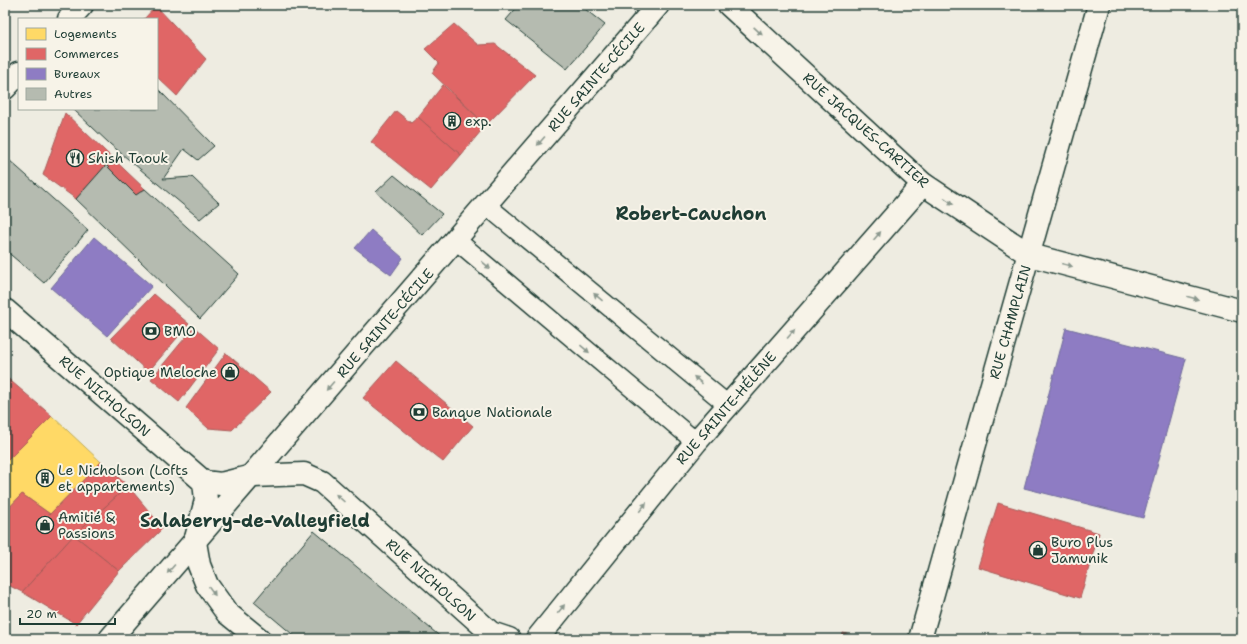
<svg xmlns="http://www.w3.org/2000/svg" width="1247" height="644" font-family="'Shantell Sans',sans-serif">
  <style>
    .homes { fill: #ffd966; stroke: #bcaa57 }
    .shops { fill: #e06666; stroke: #a65a57 }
    .offices { fill: #8e7cc3; stroke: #6d6998 }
    .building { fill: #b5bbb0; stroke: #1f3d34 }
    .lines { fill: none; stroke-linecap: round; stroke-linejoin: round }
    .lane-casing { stroke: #1f3d34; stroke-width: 21 }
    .secondary-casing { stroke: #1f3d34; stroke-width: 25 }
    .lane { stroke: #f7f3e8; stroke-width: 18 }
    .secondary { stroke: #f7f3e8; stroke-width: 22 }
    .oneway { fill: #8b988e }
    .labels { text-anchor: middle; stroke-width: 4; stroke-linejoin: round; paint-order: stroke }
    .street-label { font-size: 14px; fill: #1f3d34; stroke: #f7f3e8 }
    .poi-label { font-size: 14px; fill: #1f3d34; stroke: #f7f3e8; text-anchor: start }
    .district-label { font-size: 18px; font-weight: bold; fill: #1f3d34; stroke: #f7f3e8 }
  </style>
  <rect width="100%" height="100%" fill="#eeece1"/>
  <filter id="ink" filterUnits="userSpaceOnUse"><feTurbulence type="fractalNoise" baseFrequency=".025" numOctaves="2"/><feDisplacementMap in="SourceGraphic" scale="8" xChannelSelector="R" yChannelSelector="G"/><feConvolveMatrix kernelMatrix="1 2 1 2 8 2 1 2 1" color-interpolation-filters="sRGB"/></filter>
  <g filter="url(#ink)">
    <path class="homes" d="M52 416 101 462 50 514 22 494 5 512V463Z"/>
    <g class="shops">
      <path d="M156 6 206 59 177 96 157 77V19H144Z"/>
      <path d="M454 24 478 45 495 44 535 75 486 125 432 73 439 63 425 49Z"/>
      <path d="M443 85 486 125 461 155 418 117Z"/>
      <path d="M396 111 411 123 418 117 461 155 431 190 371 142Z"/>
      <path d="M65 113 145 189 136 195 106 165 76 199 43 175Z"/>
      <path d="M154 294 189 324 148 372 111 338Z"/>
      <path d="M194 327 219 349 179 402 151 379Z"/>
      <path d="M226 353 271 392 232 430 208 428 186 408Z"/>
      <path d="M396 361 473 426 443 462 363 398Z"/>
      <path d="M5 376 52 416 5 463Z"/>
      <path d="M101 462 128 486 74 535 22 592 8 585 5 580V512L22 494 50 514Z"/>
      <path d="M128 486 163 528 119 571 74 535Z"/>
      <path d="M998 503 1099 533 1080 598 978 567Z"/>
      <path d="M74 535 119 571 76 624 22 592Z"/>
      <path d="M843 633 865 639H842Z"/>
    </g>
    <g class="offices">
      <path d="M371 230 403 258 391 275 355 248Z"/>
      <path d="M94 237 152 286 107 336 51 288Z"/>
      <path d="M1066 328 1186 359 1143 518 1024 488Z"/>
    </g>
    <g class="building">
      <path d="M519 5H580L605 25 567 69 506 20Z"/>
      <path d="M157 88 214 146 198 160 184 149 163 179 192 177 219 203 200 219 110 144 73 109H157Z"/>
      <path d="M9 160 88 230 44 283 5 250V165Z"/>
      <path d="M106 165 136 195 145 189 239 274 200 319 76 199Z"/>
      <path d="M394 175 442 214 422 235 376 192Z"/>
      <path d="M314 531 443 639H298L254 602Z"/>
    </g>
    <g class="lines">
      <defs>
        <g id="lane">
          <path d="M486 205 728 405"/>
          <path d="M456 240 696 442"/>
        </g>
        <g id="secondary">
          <path d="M729 5 923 184 1030 255 1242 311"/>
          <path d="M69 19 82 5"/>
          <path d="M5 88 19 73"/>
          <path d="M5 310 204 482 221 484 253 476 304 474 322 482 491 633 509 639"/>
          <path d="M204 482 206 500 195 542 199 565 207 585 227 613 259 639"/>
          <path d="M110 639 658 5"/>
          <path d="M537 639 696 442 923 184"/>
          <path d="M920 639 1099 5"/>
        </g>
      </defs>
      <use href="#lane" class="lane-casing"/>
      <use href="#secondary" class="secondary-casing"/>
      <use href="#lane" class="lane"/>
      <use href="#secondary" class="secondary"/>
    </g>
    <defs><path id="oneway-solid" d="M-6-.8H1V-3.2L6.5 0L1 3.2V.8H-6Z"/></defs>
    <g class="oneway">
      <use href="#oneway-solid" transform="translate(758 31) rotate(43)"/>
      <use href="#oneway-solid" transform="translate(541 141) rotate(131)"/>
      <use href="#oneway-solid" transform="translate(949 201) rotate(34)"/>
      <use href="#oneway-solid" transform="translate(877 236) rotate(-49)"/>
      <use href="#oneway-solid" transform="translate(486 265) rotate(40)"/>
      <use href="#oneway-solid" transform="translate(1067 265) rotate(15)"/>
      <use href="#oneway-solid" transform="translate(598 297) rotate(-140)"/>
      <use href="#oneway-solid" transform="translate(1193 298) rotate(15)"/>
      <use href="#oneway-solid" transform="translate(791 334) rotate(-49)"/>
      <use href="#oneway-solid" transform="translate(585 349) rotate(40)"/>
      <use href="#oneway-solid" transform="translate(698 380) rotate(-140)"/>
      <use href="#oneway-solid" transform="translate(330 386) rotate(131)"/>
      <use href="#oneway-solid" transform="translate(340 498) rotate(-138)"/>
      <use href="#oneway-solid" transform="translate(643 507) rotate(-51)"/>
      <use href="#oneway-solid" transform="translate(171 569) rotate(131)"/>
      <use href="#oneway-solid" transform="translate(212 591) rotate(55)"/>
      <use href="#oneway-solid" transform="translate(561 609) rotate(-51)"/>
    </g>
  </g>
  <defs>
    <symbol id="building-ring" viewBox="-11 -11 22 22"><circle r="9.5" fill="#f7f3e8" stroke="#1f3d34" stroke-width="1.5"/><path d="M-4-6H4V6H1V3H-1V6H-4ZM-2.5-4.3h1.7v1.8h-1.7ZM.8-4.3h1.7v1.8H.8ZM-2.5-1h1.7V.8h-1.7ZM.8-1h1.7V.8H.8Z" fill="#1f3d34"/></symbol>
    <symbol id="restaurant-ring" viewBox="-11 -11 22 22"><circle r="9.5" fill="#f7f3e8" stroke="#1f3d34" stroke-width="1.5"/><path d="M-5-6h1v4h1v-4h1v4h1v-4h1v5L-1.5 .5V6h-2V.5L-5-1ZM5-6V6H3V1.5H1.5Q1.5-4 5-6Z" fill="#1f3d34"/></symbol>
    <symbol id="bank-ring" viewBox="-11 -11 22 22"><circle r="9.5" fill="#f7f3e8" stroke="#1f3d34" stroke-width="1.5"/><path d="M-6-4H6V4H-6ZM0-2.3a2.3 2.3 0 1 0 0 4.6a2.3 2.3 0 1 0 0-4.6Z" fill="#1f3d34"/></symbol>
    <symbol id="shop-ring" viewBox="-11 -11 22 22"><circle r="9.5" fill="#f7f3e8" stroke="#1f3d34" stroke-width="1.5"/><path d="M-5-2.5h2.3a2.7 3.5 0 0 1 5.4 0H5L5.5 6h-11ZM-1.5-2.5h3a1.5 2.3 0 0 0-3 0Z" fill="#1f3d34"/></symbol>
  </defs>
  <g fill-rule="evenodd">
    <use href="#building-ring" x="442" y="111" width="20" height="20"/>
    <use href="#restaurant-ring" x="65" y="148" width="20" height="20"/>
    <use href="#bank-ring" x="141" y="321" width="20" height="20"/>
    <use href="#shop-ring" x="220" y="362" width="20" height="20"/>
    <use href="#bank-ring" x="409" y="402" width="20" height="20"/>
    <use href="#building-ring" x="35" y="468" width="20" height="20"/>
    <use href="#shop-ring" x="35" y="515" width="20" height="20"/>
    <use href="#shop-ring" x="1028" y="540" width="20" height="20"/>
  </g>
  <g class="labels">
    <g class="street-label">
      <text transform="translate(596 77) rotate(-49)" y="5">RUE SAINTE-CÉCILE</text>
      <text transform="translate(866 130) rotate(42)" y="5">RUE JACQUES-CARTIER</text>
      <text transform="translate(1010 322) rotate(-74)" y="5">RUE CHAMPLAIN</text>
      <text transform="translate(385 323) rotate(-49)" y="5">RUE SAINTE-CÉCILE</text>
      <text transform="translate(105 396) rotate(41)" y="5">RUE NICHOLSON</text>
      <text transform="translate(726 408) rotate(-49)" y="5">RUE SAINTE-HÉLÈNE</text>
      <text transform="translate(431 580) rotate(42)" y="5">RUE NICHOLSON</text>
    </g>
    <g class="poi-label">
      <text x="465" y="126">exp.</text>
      <text x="88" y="163">Shish Taouk</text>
      <text x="164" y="336">BMO</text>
      <text x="217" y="377" text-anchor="end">Optique Meloche</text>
      <text x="432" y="417">Banque Nationale</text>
      <text x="58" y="475">Le Nicholson (Lofts<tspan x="58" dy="16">et appartements)</tspan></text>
      <text x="58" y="522">Amitié &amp;<tspan x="58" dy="16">Passions</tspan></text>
      <text x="1051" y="547">Buro Plus<tspan x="1051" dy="16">Jamunik</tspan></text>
    </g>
    <g class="district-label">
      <text x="691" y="220">Robert-Cauchon</text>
      <text x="255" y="527">Salaberry-de-Valleyfield</text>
    </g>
  </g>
  <rect width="1247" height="644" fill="none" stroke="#f7f3e8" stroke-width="20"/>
  <rect x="10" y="10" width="1227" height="624" fill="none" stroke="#1f3d34" stroke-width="1.5" filter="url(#ink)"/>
  <rect x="18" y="18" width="140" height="92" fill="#f7f3e8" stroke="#a1aaa0"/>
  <rect x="26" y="28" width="20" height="12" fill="#ffd966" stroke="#a1aaa0"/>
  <text x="54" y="38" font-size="12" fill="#1f3d34">Logements</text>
  <rect x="26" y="48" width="20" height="12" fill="#e06666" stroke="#a1aaa0"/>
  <text x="54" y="58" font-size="12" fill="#1f3d34">Commerces</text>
  <rect x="26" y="68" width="20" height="12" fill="#8e7cc3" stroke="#a1aaa0"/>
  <text x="54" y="78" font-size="12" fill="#1f3d34">Bureaux</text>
  <rect x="26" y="88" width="20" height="12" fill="#b5bbb0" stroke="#a1aaa0"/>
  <text x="54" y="98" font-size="12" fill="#1f3d34">Autres</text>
  <path d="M20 618v6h95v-6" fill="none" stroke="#1f3d34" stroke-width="2"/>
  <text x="26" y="618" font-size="12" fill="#1f3d34" stroke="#f7f3e8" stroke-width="3" paint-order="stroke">20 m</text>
</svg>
